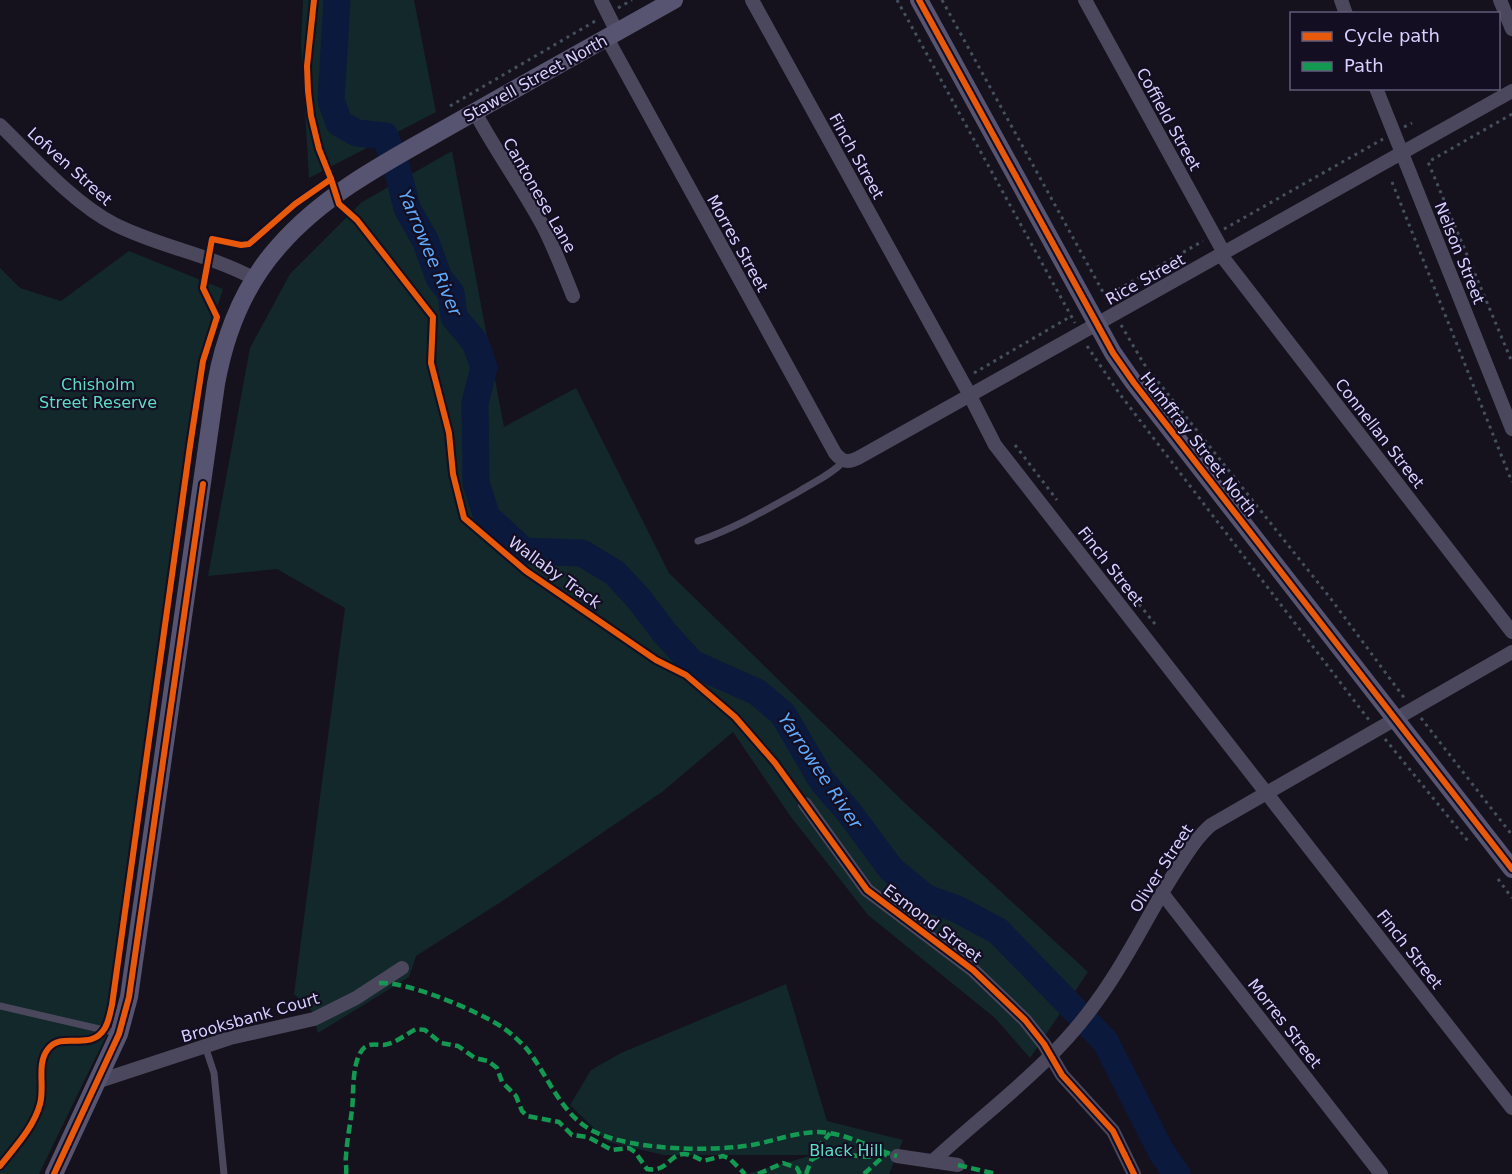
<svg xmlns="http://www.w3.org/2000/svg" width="1512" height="1174" font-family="'DejaVu Sans',sans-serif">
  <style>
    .green { fill: #12282a }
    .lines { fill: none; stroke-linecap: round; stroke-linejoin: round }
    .river { stroke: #0b193c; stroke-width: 27 }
    .path { stroke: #45505e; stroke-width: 3; stroke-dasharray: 3 4.5; stroke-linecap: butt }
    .lane { stroke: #4b485e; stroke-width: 7 }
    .street { stroke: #4b485e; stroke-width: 14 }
    .secondary { stroke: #575471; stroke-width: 18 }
    .quiet { stroke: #139951; stroke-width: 4.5; stroke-dasharray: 9 4.5; stroke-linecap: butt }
    .cycleway-casing { stroke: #130e22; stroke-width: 10 }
    .cycleway { stroke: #e8590c; stroke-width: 6 }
    .labels { text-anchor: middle; stroke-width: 4.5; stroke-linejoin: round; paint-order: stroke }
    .street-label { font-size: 16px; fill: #d8d0fe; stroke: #130e22 }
    .park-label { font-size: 16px; fill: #5dddc5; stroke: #130e22 }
    .water-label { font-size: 18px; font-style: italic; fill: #60aafc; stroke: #130e22 }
  </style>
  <rect width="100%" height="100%" fill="#15121d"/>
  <g class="green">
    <path d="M303 0H414L436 112 309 178 301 44Z"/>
    <path d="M452 151 504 427 576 388 669 573 907 805 1088 972 1030 1058 995 1018 868 915 791 817 733 732 662 792 504 900 416 956 409 977 318 1033 311 1010 294 994 345 608 277 569 208 576 250 348 290 274 362 202Z"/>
    <path d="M129 251 223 289 200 362 189 471 108 1032 39 1174H0V268L20 288 61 301Z"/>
    <path d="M786 984 827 1121 903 1140 889 1174H746L813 1155H664L608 1142 570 1105 591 1070 621 1053Z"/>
  </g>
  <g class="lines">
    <path class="river" d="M337 0 331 100 339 123 357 133 385 136 397 168 407 208 426 242 439 278 451 293 454 317 475 342 484 367 475 403 476 483 487 517 524 551 582 553 615 573 639 599 664 632 692 663 757 692 783 714 822 781 848 811 891 869 926 898 957 909 998 931 1105 1041 1162 1153 1177 1174"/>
    <g class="path">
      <path d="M897 0 1075 323"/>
      <path d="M942 0 1109 303"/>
      <path d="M618 8 632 0"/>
      <path d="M450 106 597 20"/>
      <path d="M1512 114 1428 162 1512 362"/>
      <path d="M1404 127 1412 123"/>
      <path d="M1392 182 1512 482"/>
      <path d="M1224 229 1383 139"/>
      <path d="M1105 297 1203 241"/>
      <path d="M1121 325 1144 364 1331 599 1405 699"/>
      <path d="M1087 346 1119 393 1369 720"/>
      <path d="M974 373 1068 318"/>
      <path d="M1015 445 1057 500"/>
      <path d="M1111 569 1155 624"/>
      <path d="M1421 718 1512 835"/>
      <path d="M1385 739 1468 841"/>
      <path d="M1498 879 1512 898"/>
    </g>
    <g class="lane">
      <path d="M698 541C733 529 766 510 798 492 814 482 831 475 844 461"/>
      <path d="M0 1006 117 1033"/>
      <path d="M205 1046 214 1073 224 1174"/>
    </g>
    <g class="street">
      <path d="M601 0 617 32"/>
      <path d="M752 0 966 388 995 445 1512 1108"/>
      <path d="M1085 0 1224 253"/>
      <path d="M1341 0 1346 14"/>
      <path d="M1500 0 1512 29"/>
      <path d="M607 38 835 453C842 462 848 463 858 458L1512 91"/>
      <path d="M1376 88 1512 429"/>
      <path d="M475 112C496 152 523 188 544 228 555 250 564 273 573 296"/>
      <path d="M0 125C33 157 73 203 114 224 159 247 209 254 255 279"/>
      <path d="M1221 255 1512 632"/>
      <path d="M805 804 867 890 973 970 1025 1020 1044 1044 1062 1075 1113 1131 1134 1174"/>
      <path d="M1162 893 1381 1174"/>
      <path d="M99 1081 230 1038 314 1019 356 998 402 968"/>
      <path d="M897 1156 958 1165"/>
      <path d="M934 1160C990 1108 1053 1064 1097 1001 1127 961 1148 914 1175 872 1186 855 1196 838 1211 825L1512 652"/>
    </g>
    <g class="secondary">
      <path d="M919 0 1113 353 1134 383 1512 869"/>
      <path d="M54 1174 119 1034 129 997 216 384C225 334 244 285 279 246 327 191 394 158 457 122 529 81 601 41 674 0"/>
    </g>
    <g class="quiet">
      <path d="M379 983C407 981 478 1011 502 1027 511 1033 519 1041 526 1048 549 1076 560 1115 595 1132 632 1150 711 1152 752 1145 774 1141 796 1132 819 1132 847 1133 870 1148 897 1156"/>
      <path d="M811 1160C835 1146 833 1153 858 1156 868 1158 878 1155 887 1153"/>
      <path d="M958 1165 996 1174"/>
      <path d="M346 1174C347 1168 345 1162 346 1156 347 1140 350 1125 352 1110 354 1094 351 1058 365 1047 371 1043 377 1045 383 1045 395 1044 406 1034 416 1029L425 1030 441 1043 458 1046 475 1058 488 1061 497 1068 502 1082 516 1096 522 1111 527 1116 559 1122 572 1135 588 1137 612 1150 629 1148 635 1152 647 1169C674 1174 668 1140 703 1161L723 1156 730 1159 745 1174"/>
      <path d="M758 1174 783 1163 797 1168 800 1174"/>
      <path d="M806 1174 814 1153 830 1133"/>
      <path d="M864 1174 886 1154"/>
    </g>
    <defs>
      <g id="cycleway">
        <path d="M314 0 307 66 308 91 311 116 319 149 331 179 339 204 357 220 433 317 431 363 449 433 453 474 464 518 526 571 656 660 686 675 735 717 775 763 867 890 973 970 1025 1020 1044 1044 1062 1075 1113 1131 1134 1174"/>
        <path d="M919 0 1113 353 1134 383 1512 869"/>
        <path d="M0 1166C15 1147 34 1127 40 1104 45 1086 36 1064 48 1049 63 1030 90 1053 105 1028 109 1021 110 1013 112 1005L190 446 203 361 217 317 203 288 212 239 241 245 249 244 295 204 331 179"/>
        <path d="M54 1174 119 1034 129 997 203 484"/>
      </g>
    </defs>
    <use href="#cycleway" class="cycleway-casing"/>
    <use href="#cycleway" class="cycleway"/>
  </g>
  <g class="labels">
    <g class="street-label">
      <text transform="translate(535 78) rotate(-29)" y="6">Stawell Street North</text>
      <text transform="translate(1169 119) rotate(61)" y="6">Coffield Street</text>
      <text transform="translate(857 156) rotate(61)" y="6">Finch Street</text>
      <text transform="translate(70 166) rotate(42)" y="6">Lofven Street</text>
      <text transform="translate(540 195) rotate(60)" y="6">Cantonese Lane</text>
      <text transform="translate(738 243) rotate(61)" y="6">Morres Street</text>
      <text transform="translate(1460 253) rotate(68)" y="6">Nelson Street</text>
      <text transform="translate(1145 279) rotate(-29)" y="6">Rice Street</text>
      <text transform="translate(1380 433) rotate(52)" y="6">Connellan Street</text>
      <text transform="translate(1199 444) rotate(52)" y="6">Humffray Street North</text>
      <text transform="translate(1111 566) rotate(52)" y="6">Finch Street</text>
      <text transform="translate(555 572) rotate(36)" y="6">Wallaby Track</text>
      <text transform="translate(1161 868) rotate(-57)" y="6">Oliver Street</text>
      <text transform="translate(933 923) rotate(37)" y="6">Esmond Street</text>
      <text transform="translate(1410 949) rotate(52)" y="6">Finch Street</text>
      <text transform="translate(250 1017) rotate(-16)" y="6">Brooksbank Court</text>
      <text transform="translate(1285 1023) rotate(52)" y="6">Morres Street</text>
    </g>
    <g class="park-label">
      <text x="98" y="390">Chisholm<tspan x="98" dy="18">Street Reserve</tspan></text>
      <text x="846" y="1156">Black Hill</text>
    </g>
    <g class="water-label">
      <text transform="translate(430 253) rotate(67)" y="6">Yarrowee River</text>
      <text transform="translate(820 771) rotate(56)" y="6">Yarrowee River</text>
    </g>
  </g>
  <rect x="1290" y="12" width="210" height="78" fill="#130e22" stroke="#625c7a" stroke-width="1.5"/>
  <rect x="1302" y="32" width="30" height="9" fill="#e8590c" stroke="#625c7a" stroke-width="1.5"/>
  <text x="1344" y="42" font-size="18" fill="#d8d0fe">Cycle path</text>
  <rect x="1302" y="62" width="30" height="9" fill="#139951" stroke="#625c7a" stroke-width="1.5"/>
  <text x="1344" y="72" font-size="18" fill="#d8d0fe">Path</text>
</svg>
